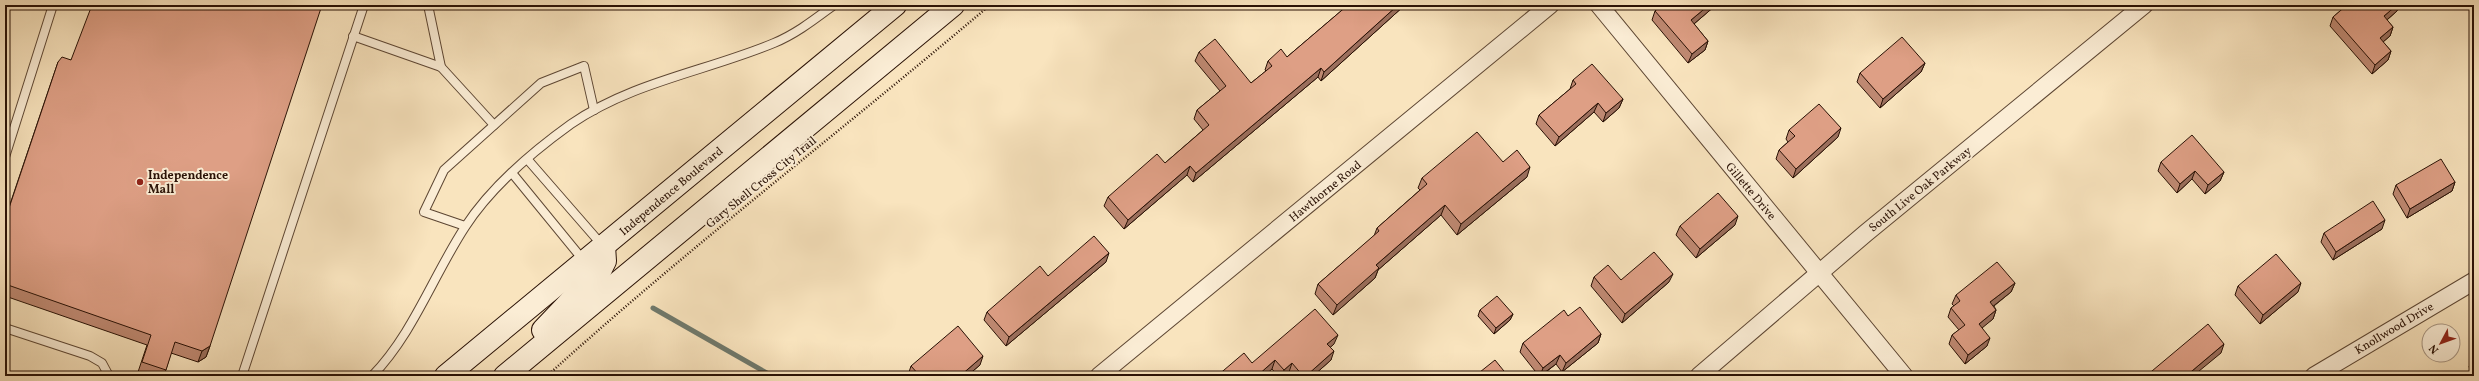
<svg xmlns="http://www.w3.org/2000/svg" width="2479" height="381" font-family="Vollkorn,serif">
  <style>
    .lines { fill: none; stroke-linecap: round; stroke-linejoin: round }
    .stream { stroke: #6f796c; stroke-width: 5 }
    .service-casing { stroke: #5d4633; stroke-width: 10 }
    .minor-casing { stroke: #5d4633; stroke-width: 19 }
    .secondary-casing { stroke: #291105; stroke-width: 24 }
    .path { stroke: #291105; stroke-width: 2.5; stroke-dasharray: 1 2; stroke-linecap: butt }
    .service { stroke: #fbedd5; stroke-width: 8 }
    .minor { stroke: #fbedd5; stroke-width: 17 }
    .secondary { stroke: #fbedd5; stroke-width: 22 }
    .wall { fill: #bf8972; stroke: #291105 }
    .shaded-wall { fill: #9b6f5d; stroke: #291105 }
    .building { fill: #de9f85; stroke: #291105 }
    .poi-dot { fill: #8f2418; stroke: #fbedd5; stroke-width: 1.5 }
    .labels { text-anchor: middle; stroke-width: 4; stroke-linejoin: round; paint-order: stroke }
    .poi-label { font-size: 12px; font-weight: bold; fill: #291105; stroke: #fbedd5; text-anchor: start }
    .street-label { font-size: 12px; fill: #291105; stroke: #fbedd5 }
  </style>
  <rect width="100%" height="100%" fill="#f9e4be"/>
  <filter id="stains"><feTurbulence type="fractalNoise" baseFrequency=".005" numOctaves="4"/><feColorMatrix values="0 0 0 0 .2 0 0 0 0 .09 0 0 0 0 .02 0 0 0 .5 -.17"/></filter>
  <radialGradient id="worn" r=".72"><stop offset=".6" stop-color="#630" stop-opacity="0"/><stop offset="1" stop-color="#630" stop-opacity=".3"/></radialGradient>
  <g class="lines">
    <path class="stream" d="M653 308 772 376"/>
    <defs>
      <g id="service">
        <path d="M428 5 441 67"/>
        <path d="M353 36 441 67 494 125"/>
        <path d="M5 157 53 5"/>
        <path d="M528 160 602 245"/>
        <path d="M512 173 584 261"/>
        <path d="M465 226 424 212 444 170 541 83 584 66 594 110"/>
        <path d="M5 328 90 356 102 363 109 376"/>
        <path d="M242 376 364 5"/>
        <path d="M372 376C413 334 433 276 465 227 491 187 532 152 571 124 632 82 707 71 774 43 796 34 815 19 834 5"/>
      </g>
      <g id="minor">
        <path d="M1599 5 1904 376"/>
        <path d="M1099 376 1550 5"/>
        <path d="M1699 376 1866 233 2144 5"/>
        <path d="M2314 376 2474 281"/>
      </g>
      <g id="secondary">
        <path d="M543 330 584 287 598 275 605 261 604 246"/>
        <path d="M446 376 895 5"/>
        <path d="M505 376 953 5"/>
      </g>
    </defs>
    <use href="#service" class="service-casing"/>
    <use href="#minor" class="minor-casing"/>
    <use href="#secondary" class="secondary-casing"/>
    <path class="path" d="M547 376C690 246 843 130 990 5"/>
    <use href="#service" class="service"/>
    <use href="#minor" class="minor"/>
    <use href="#secondary" class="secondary"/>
  </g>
  <g class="wall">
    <path d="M1348 5H1405L1321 81 1318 77 1193 182 1187 175 1124 229 1104 206 1108 197 1165 163 1203 130 1194 119 1197 110 1220 91 1195 61 1199 52 1251 83 1266 71 1265 70 1268 61 1287 57Z"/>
    <path d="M1662 5H1716L1694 24 1708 41 1705 50 1688 63 1652 20 1655 11Z"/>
    <path d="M2347 5H2399L2397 11 2387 20 2393 27 2390 36 2383 42 2391 51 2388 60 2372 74 2330 26 2333 17Z"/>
    <path d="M71 60 210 346 206 357 198 362 171 353 164 376H148L138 372 147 345 5 296V219L58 62Z"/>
    <path d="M1925 63 1921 72 1880 108 1857 82 1860 73Z"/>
    <path d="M1573 80 1623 99 1619 108 1603 122 1594 112 1555 146 1536 124 1539 115 1570 89Z"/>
    <path d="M1789 130 1838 137 1793 178 1776 159 1779 150 1788 142 1786 139Z"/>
    <path d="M1503 162 1527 177 1457 235 1441 215 1378 270 1375 278 1333 315 1315 294 1318 284 1374 236 1377 228 1420 190 1418 188 1422 178Z"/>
    <path d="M2161 162 2224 172 2220 181 2205 194 2192 179 2177 193 2158 171Z"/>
    <path d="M2455 182 2452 191 2407 218 2393 194 2396 185Z"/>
    <path d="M1735 225 1696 258 1676 235 1680 226Z"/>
    <path d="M2382 229 2333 260 2321 242 2324 233Z"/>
    <path d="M1106 262 1006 346 984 320 987 312 1048 276Z"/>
    <path d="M1594 277 1621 280 1669 282 1622 323 1591 286Z"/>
    <path d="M2015 283 2011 292 1994 306 1996 310 1993 319 1982 327 1987 346 1965 364 1949 344 1952 335 1959 330 1948 317 1951 308 1954 306 1952 304 1956 295Z"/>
    <path d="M2238 286 2298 292 2260 324 2235 295Z"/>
    <path d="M1480 310 1513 314 1510 320 1494 334 1478 316Z"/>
    <path d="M1568 316 1601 334 1598 343 1562 372 1556 364 1541 376H1539L1520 352 1523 343Z"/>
    <path d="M1334 344 1330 347 1331 360 1313 376H1292L1289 372 1285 376H1278L1272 369 1252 363Z"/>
    <path d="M2474 357V374L2469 367 2472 358Z"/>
    <path d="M980 365 967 376H909L908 375 911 366Z"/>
    <path d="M1480 372 1508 376H1478Z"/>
  </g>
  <g class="shaded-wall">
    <path d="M1398 5H1405L1321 81 1324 72Z"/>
    <path d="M1709 5H1716L1688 29 1691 20Z"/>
    <path d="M2397 5H2399L2397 11 2381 25 2384 16Z"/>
    <path d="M2393 27 2390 36 2377 47 2380 38Z"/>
    <path d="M1708 41 1705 50 1688 63 1692 54Z"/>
    <path d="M2391 51 2388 60 2372 74 2375 65Z"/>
    <path d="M1925 63 1921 72 1880 108 1883 99Z"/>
    <path d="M1321 68 1318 77 1193 182 1196 173Z"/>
    <path d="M1623 99 1619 108 1603 122 1606 113Z"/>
    <path d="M1598 103 1594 112 1555 146 1559 137Z"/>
    <path d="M1841 128 1838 137 1793 178 1796 169Z"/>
    <path d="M1190 166 1187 175 1124 229 1128 220Z"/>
    <path d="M1530 167 1527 177 1457 235 1461 224Z"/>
    <path d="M2195 171 2192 179 2177 193 2180 184Z"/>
    <path d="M2224 172 2220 181 2205 194 2208 185Z"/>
    <path d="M2455 182 2452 191 2407 218 2410 209Z"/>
    <path d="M1445 205 1441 215 1378 270 1375 278 1333 315 1337 305 1376 265Z"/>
    <path d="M1738 216 1735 225 1696 258 1700 249Z"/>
    <path d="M2385 220 2382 229 2333 260 2336 252Z"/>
    <path d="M1109 253 1106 262 1006 346 1009 337Z"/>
    <path d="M1673 274 1669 282 1622 323 1625 314Z"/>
    <path d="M2015 283 2011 292 1987 311 1990 302Z"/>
    <path d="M2301 283 2298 292 2260 324 2263 315Z"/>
    <path d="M1996 310 1993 319 1976 333 1979 324Z"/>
    <path d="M1513 314 1510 320 1494 334 1496 328Z"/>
    <path d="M1601 334 1598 343 1562 372 1566 363Z"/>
    <path d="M1338 335 1334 344 1324 353 1327 344Z"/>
    <path d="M1990 338 1987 346 1965 364 1968 355Z"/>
    <path d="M2224 344 2221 353 2193 376H2186Z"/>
    <path d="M210 346 206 357 198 362 202 351Z"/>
    <path d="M1334 351 1331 360 1313 376H1306Z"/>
    <path d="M1560 355 1556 364 1540 376 1543 368Z"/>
    <path d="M983 356 980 365 967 376H960Z"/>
    <path d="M1275 360 1272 369 1264 376H1257Z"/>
    <path d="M1292 363 1289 372 1285 376H1282L1284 370Z"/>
  </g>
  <g class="building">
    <path d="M92 5H322L210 346 202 351 175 342 166 370 142 362 151 335 5 284V220L58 62 62 57 71 60Z"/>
    <path d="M1348 5H1398L1324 72 1321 68 1196 173 1190 166 1128 220 1108 197 1157 154 1165 163 1209 125 1197 110 1226 86 1199 52 1215 39 1251 83 1272 66 1268 61 1281 49 1287 57Z"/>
    <path d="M1662 5H1709L1691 20 1708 41 1692 54 1655 11Z"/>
    <path d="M2347 5H2397L2384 16 2393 27 2380 38 2391 51 2375 65 2333 17Z"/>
    <path d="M1902 37 1925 63 1883 99 1860 73Z"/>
    <path d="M1592 64 1623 99 1606 113 1598 103 1559 137 1539 115 1576 84 1573 80Z"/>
    <path d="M1819 104 1841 128 1796 169 1779 150 1795 136 1789 130Z"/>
    <path d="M1477 132 1503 162 1517 150 1530 167 1461 224 1445 205 1376 265 1379 268 1337 305 1318 284 1379 231 1377 228 1427 184 1422 178Z"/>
    <path d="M2192 135 2224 172 2208 185 2195 171 2180 184 2161 162Z"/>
    <path d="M2441 159 2455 182 2410 209 2396 185Z"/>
    <path d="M1718 193 1738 216 1700 249 1680 226Z"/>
    <path d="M2373 201 2385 220 2336 252 2324 233Z"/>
    <path d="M1094 236 1109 253 1009 337 987 312 1040 266 1048 276Z"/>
    <path d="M1654 252 1673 274 1625 314 1594 277 1608 265 1621 280Z"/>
    <path d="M2276 254 2301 283 2263 315 2238 286Z"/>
    <path d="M1997 262 2015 283 1990 302 1996 310 1979 324 1990 338 1968 355 1952 335 1965 325 1951 308 1960 301 1956 295Z"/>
    <path d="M1497 296 1513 314 1496 328 1480 310Z"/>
    <path d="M1580 307 1601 334 1566 363 1560 355 1543 368 1523 343 1564 310 1568 316Z"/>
    <path d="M1315 309 1338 335 1327 344 1334 351 1306 376H1303L1292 363 1284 370 1275 360 1257 376H1217L1244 353 1252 363Z"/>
    <path d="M2208 324 2224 344 2186 376H2146Z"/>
    <path d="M958 326 983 356 960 376H920L911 366Z"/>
    <path d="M1495 360 1508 376H1483L1480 372Z"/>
  </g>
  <circle class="poi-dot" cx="140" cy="182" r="4"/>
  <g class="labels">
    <g class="poi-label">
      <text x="148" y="179">Independence<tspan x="148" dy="14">Mall</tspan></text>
    </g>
    <g class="street-label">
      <text transform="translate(761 182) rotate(-39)" y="4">Gary Shell Cross City Trail</text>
      <text transform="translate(1920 189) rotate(-39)" y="4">South Live Oak Parkway</text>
      <text transform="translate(671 191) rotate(-40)" y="4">Independence Boulevard</text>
      <text transform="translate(1325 191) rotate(-39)" y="4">Hawthorne Road</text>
      <text transform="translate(1751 191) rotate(50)" y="4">Gillette Drive</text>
      <text transform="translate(2394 328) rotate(-31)" y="4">Knollwood Drive</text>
    </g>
  </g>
  <rect width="2479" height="381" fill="none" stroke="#f9e4be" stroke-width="20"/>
  <rect x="6" y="6" width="2467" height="369" fill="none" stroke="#291105" stroke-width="2"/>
  <rect x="10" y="10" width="2459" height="361" fill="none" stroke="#291105"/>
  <g transform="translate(2441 343) rotate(229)"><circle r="19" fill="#fbedd5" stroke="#a79582"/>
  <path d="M0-3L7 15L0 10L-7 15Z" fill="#8f2418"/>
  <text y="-6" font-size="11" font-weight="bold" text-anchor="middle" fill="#291105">N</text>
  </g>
  <rect width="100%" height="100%" filter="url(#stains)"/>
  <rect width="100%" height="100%" fill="url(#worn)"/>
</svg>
